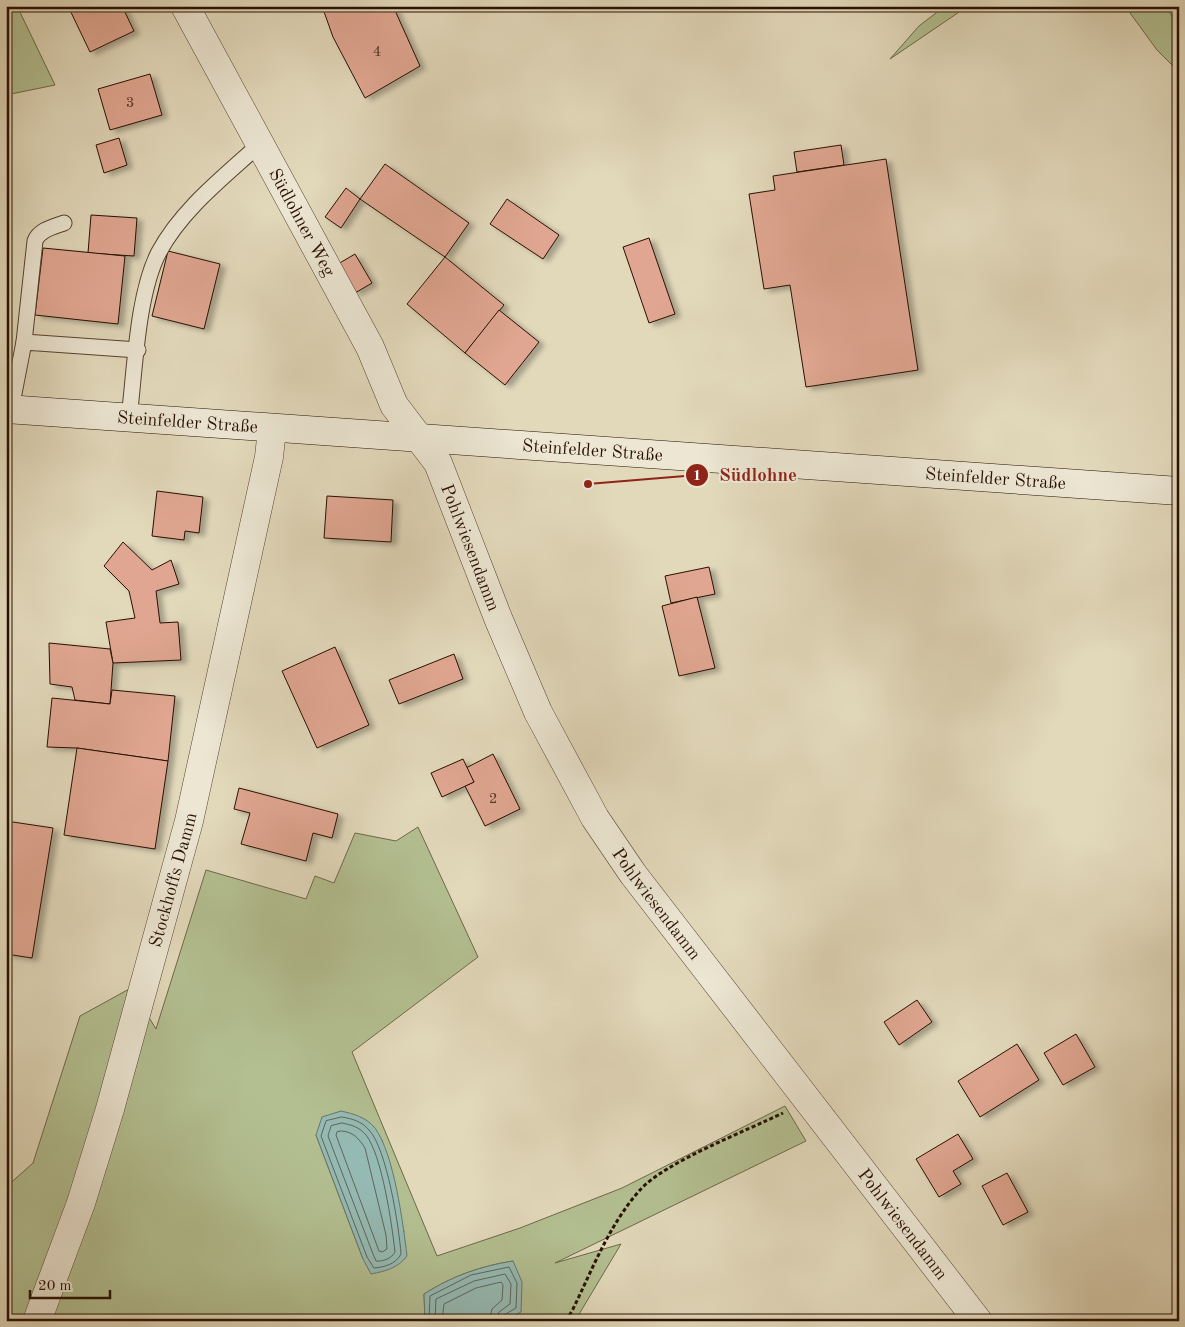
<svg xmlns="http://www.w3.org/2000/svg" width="1185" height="1327" font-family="'Old Standard TT',serif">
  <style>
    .green { fill: #b3bf91; stroke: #6e6849; fill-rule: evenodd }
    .water { fill: #95bab3; stroke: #69766c }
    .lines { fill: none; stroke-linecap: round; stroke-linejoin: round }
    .shore { stroke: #5e655a; stroke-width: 1 }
    .building { fill: #e0a691; stroke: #281001; filter: url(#shadow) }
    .lane-casing { stroke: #564230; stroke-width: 17 }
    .street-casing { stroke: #564230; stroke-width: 29 }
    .secondary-casing { stroke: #281001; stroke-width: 29 }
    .path { stroke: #281001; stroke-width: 3; stroke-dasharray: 4 2.5; stroke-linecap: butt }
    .lane { stroke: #ece6d3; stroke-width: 15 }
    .street { stroke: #ece6d3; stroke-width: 28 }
    .secondary { stroke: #ece6d3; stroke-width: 28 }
    .labels { text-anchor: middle; stroke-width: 4; stroke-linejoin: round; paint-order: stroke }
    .number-label { font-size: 15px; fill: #563625 }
    .street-label { font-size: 18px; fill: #281001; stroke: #ece6d3 }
    .leader { fill: none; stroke: #8f2418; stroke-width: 2 }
    .callout-dot { fill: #8f2418; stroke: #ece6d3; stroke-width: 2 }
    .mark-label { font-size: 15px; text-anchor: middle; font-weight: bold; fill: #fff }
    .callout-label { font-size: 19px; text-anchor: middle; font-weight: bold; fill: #8f2418; stroke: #ece6d3; stroke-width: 4; stroke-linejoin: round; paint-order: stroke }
  </style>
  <defs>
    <filter id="shadow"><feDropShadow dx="5.5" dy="3" stdDeviation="2.5" flood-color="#0004"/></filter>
  </defs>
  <rect width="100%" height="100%" fill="#e2d9bb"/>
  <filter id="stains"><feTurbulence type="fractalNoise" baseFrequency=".004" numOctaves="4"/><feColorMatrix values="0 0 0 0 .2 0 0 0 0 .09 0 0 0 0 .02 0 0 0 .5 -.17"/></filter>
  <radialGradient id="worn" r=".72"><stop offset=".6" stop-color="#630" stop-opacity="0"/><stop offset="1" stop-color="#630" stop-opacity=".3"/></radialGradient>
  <g class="green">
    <path d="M6 6H17L55 85 6 95Z"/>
    <path d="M945 6H968L890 59 919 26Z"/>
    <path d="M1125 6H1164L1179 24V72L1157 50Z"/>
    <path d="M418 827 478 957 352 1052 437 1256 520 1228 622 1188 785 1106 806 1141 555 1263 621 1244 575 1321H504L521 1312 513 1261C481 1266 452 1276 424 1294L425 1321H6V1187L33 1163 80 1016 131 988 156 1029 206 870 306 899 315 876 334 883 355 833 396 841ZM316 1135 382 1140 404 1232 363 1259Z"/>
  </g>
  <g class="water">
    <path d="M341 1111C354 1114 366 1117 375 1128 394 1154 403 1223 407 1256 398 1268 386 1271 371 1274L363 1259 316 1135 322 1117Z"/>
    <path d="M513 1261 522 1282 521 1312 504 1321H425L424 1294C452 1276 481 1266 513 1261Z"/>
  </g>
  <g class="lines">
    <g class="shore">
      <path d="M342 1117C353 1119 361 1121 369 1130 387 1149 399 1227 401 1254 396 1264 385 1267 374 1268L367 1257 321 1136 326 1121Z"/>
      <path d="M342 1123C352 1125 359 1127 366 1135 382 1155 392 1225 395 1252 392 1258 383 1262 376 1261L373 1254 328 1136 331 1126Z"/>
      <path d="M342 1131C354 1132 359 1139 365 1148L386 1235 387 1249 382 1252 379 1251 336 1135 337 1132Z"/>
      <path d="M429 1321 430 1296 471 1275 509 1267 517 1283 516 1308 504 1315 503 1321"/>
      <path d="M435 1321 436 1299 474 1281 505 1274 511 1284 510 1304 499 1312 497 1321"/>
      <path d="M442 1321 444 1304 476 1288 501 1282 503 1285 502 1300 492 1309 489 1321"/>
    </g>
  </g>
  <g class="building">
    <path d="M68 6H122L134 31 90 52Z"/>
    <path d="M322 6H393L420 66 365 98 333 37Z"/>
    <path d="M150 74 162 115 110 130 98 89Z"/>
    <path d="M119 138 127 165 104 173 96 145Z"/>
    <path d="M841 145 844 165 797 172 794 152Z"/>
    <path d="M886 159 918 370 806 387 790 285 764 289 749 194 775 190 773 176Z"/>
    <path d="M385 164 469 223 445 257 360 199Z"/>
    <path d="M346 188 360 199 341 228 325 217Z"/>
    <path d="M507 199 559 235 543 259 490 224Z"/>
    <path d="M91 215 137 218 134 256 88 253Z"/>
    <path d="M649 238 675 314 649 323 623 247Z"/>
    <path d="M43 248 125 256 118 324 35 315Z"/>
    <path d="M168 251 220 264 204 329 152 316Z"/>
    <path d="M355 254 372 283 355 293 338 264Z"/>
    <path d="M445 257 504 305 465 353 407 304Z"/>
    <path d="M499 310 539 342 505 385 465 353Z"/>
    <path d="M157 491 203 497 199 533 185 531 184 540 152 536Z"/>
    <path d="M327 496 393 500 391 542 324 538Z"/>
    <path d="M123 542 152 570 171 560 179 584 156 591 160 623 178 622 181 660 113 663 106 622 135 618 129 591 104 566Z"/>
    <path d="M709 567 715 594 671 603 665 576Z"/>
    <path d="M697 597 715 668 679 676 662 606Z"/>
    <path d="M49 643 110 649 113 663 110 704 75 700 72 687 50 684Z"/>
    <path d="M335 647 369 725 317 748 282 671Z"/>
    <path d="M454 654 463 679 399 704 389 680Z"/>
    <path d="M112 690 175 696 168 761 77 748 47 747 52 698 110 704Z"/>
    <path d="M77 748 168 761 155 849 64 835Z"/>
    <path d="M493 754 520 809 485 826 465 786 474 782 466 768Z"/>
    <path d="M463 759 474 782 442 797 431 773Z"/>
    <path d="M239 788 338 814 332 838 313 833 306 861 241 844 250 813 234 809Z"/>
    <path d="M6 821 53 828 32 958 6 954Z"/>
    <path d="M917 1000 932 1022 899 1045 884 1022Z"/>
    <path d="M1076 1034 1095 1067 1063 1085 1044 1053Z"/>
    <path d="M1017 1044 1039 1080 980 1117 958 1081Z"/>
    <path d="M958 1134 973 1159 953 1171 961 1184 939 1197 916 1159Z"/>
    <path d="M1007 1173 1028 1212 1003 1225 982 1186Z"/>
  </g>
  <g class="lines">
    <defs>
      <g id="lane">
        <path d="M24 342 35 241C39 230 53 227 64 223"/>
        <path d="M11 409 24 342 138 350"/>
        <path d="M129 418C135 370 137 294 159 252 182 209 225 176 261 143"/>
      </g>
      <g id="street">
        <path id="s1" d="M185 6 370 347 394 405 438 463 498 618 538 712 595 818 633 874 978 1321"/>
        <path id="s2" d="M37 1321 81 1203 110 1109 189 821 269 457 272 429"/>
      </g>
      <g id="secondary">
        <path id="s3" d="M6 409 1179 491"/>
      </g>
    </defs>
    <use href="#lane" class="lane-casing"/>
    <use href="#street" class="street-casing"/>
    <use href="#secondary" class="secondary-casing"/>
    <path class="path" d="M566 1321 573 1309C593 1268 609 1225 640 1190 665 1162 746 1131 783 1113"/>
    <use href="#lane" class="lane"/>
    <use href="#street" class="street"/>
    <use href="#secondary" class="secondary"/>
  </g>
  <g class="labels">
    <g class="number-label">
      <text x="377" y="56">4</text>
      <text x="130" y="107">3</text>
      <text x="493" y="803">2</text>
    </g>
    <g class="street-label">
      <text dy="6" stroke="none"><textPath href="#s1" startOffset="246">Südlohner Weg</textPath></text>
      <text dy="6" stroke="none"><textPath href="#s3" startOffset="182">Steinfelder Straße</textPath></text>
      <text dy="6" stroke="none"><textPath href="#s3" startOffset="588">Steinfelder Straße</textPath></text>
      <text dy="6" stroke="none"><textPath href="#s3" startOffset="992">Steinfelder Straße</textPath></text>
      <text dy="6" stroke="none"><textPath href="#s1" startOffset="614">Pohlwiesendamm</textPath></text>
      <text dy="6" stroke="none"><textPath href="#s2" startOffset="462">Stockhoffs Damm</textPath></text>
      <text dy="6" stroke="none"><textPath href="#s1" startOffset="1018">Pohlwiesendamm</textPath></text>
      <text dy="6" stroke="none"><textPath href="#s1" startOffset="1422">Pohlwiesendamm</textPath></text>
    </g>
  </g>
  <path class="leader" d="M588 484L697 475"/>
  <g class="callout-dot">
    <circle cx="588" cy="484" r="5"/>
    <circle cx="697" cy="475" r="12"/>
  </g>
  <g class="mark-label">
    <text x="697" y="480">1</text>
  </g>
  <g class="callout-label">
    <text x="758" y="481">Südlohne</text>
  </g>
  <rect width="1185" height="1327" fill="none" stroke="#e2d9bb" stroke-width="25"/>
  <rect x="8" y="8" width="1170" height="1312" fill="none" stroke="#281001" stroke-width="2.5"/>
  <rect x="12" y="12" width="1160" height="1302" fill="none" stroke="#281001"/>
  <path d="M30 1290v8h80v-8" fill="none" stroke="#281001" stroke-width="2.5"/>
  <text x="38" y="1290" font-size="15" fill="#281001" stroke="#ece6d3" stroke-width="4" paint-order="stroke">20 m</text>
  <rect width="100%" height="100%" filter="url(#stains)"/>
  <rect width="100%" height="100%" fill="url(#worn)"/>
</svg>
